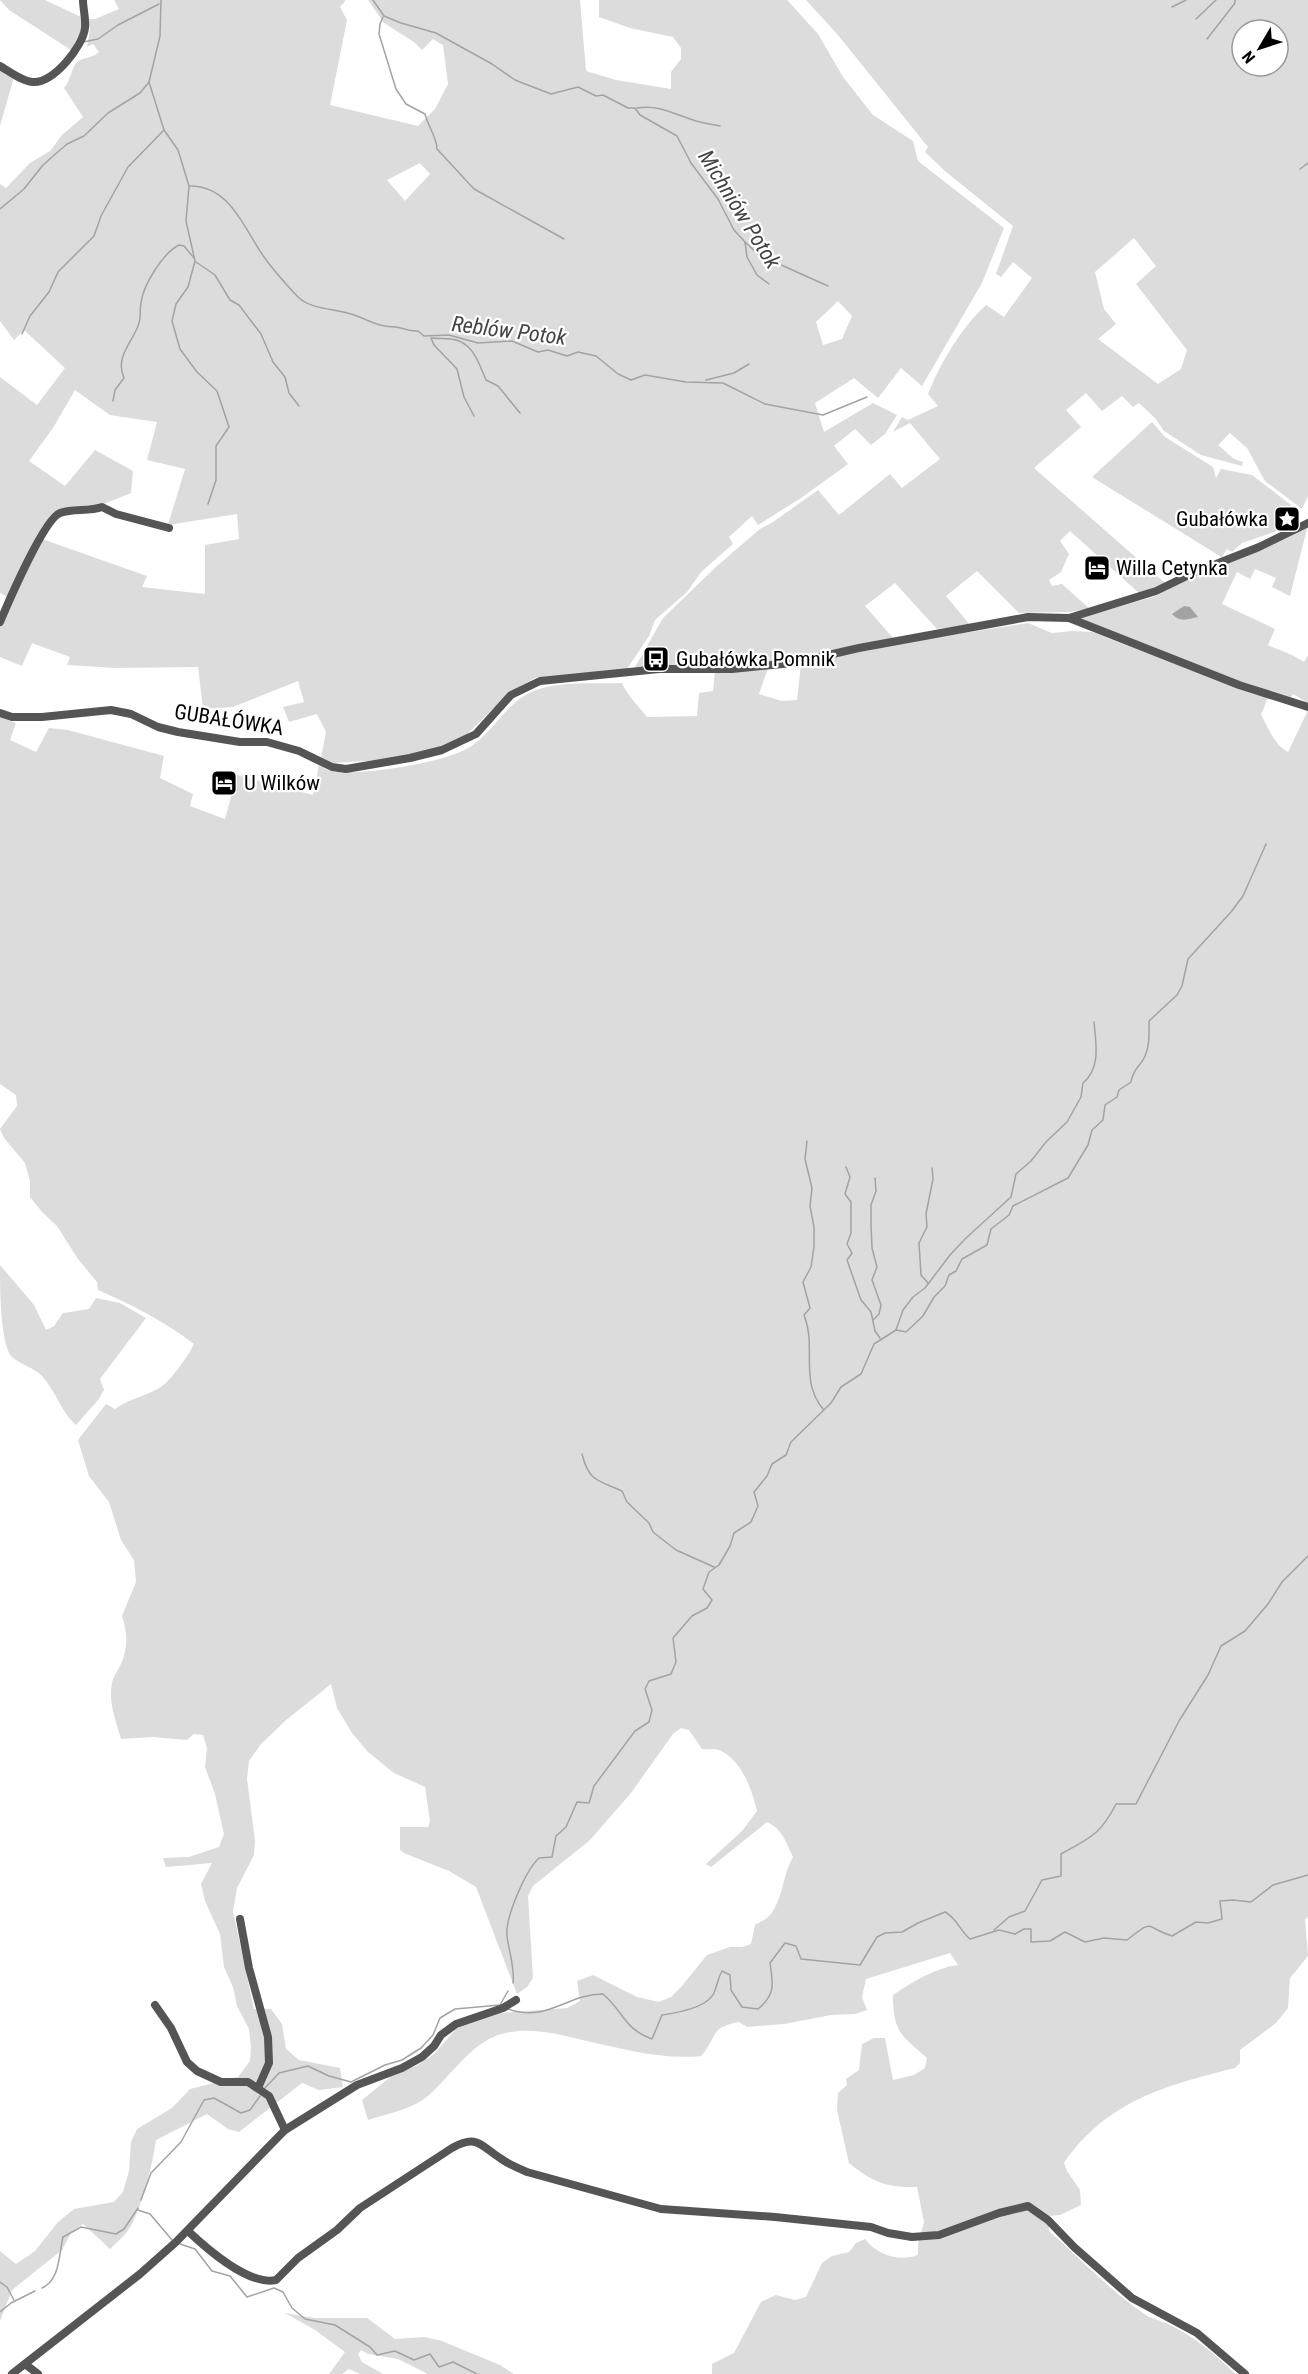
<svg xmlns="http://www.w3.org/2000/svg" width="1308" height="2374" font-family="'Roboto Condensed',sans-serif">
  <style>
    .green { fill: #dcdcdc; fill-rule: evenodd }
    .water { fill: #a3a3a3 }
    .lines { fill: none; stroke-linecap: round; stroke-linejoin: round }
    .stream { stroke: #a3a3a3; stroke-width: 1.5 }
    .minor { stroke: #555; stroke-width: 8 }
    .labels { text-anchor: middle; stroke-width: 4.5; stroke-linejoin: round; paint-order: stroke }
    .poi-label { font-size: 21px; fill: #000; stroke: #fff; text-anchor: start }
    .street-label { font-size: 21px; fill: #000; stroke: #fff }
    .water-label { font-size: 22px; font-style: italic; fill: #444; stroke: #fff }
  </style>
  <rect width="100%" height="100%" fill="#fff"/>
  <g class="green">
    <path d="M0 0H45L83 18 81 31 71 50 9 10Z"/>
    <path d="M114 0H346L340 7 347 20 330 105 418 126 435 109 448 84 443 45 433 39 422 50 414 42 384 23 368 0H580L586 71 616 80 671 89V72L681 59V48L673 37 630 28 599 17V0H787L818 34 843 77 873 115 913 141 918 161 1004 228 982 283 922 386 901 368 878 398 854 378 815 403 824 432 873 403 897 415 885 434 871 445 855 429 834 446 848 464 801 498 758 525 752 516 729 537 733 544 701 572 687 592 655 620 649 636 627 669 577 676 537 677 521 686 498 704 466 735 444 747 386 760 332 763 321 757 326 732 317 714 289 722 283 707 304 702 298 681 233 707 203 709 198 667 116 668 67 665 70 657 32 643 22 666 0 657V626L42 539 147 576 142 587 205 594V545L239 539 237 514 168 525 185 469 147 460 157 422 110 415 75 390 53 428 29 461 65 486 95 450 133 471 131 493 94 508 58 511 8 597 0 593V377L37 405 65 368 24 330 14 340 0 321V184L6 188 30 163 50 151 62 135 83 117 64 88C71 80 72 66 77 62 83 57 93 58 99 52L93 44 87 47 90 29 88 19H95L119 9ZM420 163 430 174 405 201 387 180ZM838 301 852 316 842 339 823 345 816 322Z"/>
    <path d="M806 0H1308V496L1302 509 1265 481 1247 448 1230 433 1218 445 1234 459 1243 462 1242 466 1201 455 1164 431 1155 418 1139 403 1133 407 1122 396 1102 411 1086 393 1066 410 1081 427 1034 468 1165 583 1139 593 1070 531 1060 541 1069 554 1061 572 1049 580 1052 586 1062 584 1090 609 1069 612 1019 613 977 571 946 596 970 625 937 629 895 583 865 606 893 638 826 651 795 660 717 667H635L663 618 717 566 760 529 773 522 818 490 839 515 890 474 902 488 940 459 910 423 893 432 902 417 908 420 938 406 928 394C941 362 961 328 986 305L1004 317 1032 278 1013 262 1001 277 996 274 1013 226 945 171 925 152 928 147 838 35ZM1242 30H1278V66H1242ZM1134 238 1156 266 1136 284 1187 350 1181 369 1158 384 1098 339 1116 324 1104 309 1095 272Z"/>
    <path d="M0 69 14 77 0 126Z"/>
    <path d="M1152 422 1165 437 1213 467 1216 478 1221 469 1252 475 1291 505 1277 531 1242 543 1232 552 1227 549 1223 555V558L1092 477Z"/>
    <path d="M1308 525 1290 596 1272 587 1276 578 1255 569 1250 579 1237 572 1222 604 1275 629 1268 645C1281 651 1293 654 1304 662L1308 655V703L1293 694 1290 699 1249 684 1230 679 1076 619 1156 596 1188 578Z"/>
    <path d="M1028 623 1052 633 1072 631 1092 632 1254 694 1268 697 1261 715C1269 728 1273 744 1288 752L1308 710V1918L1305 1919 1308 1956 1290 1978 1288 2008 1276 2023 1240 2050V2063L1235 2068C1167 2085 1106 2101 1064 2163L1067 2171 1080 2190 1081 2205 1060 2215 1048 2216 1049 2231C1080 2258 1109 2290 1143 2313 1150 2319 1160 2320 1168 2324 1193 2336 1216 2354 1235 2374H712V2364L734 2353 761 2302 776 2295 795 2300 806 2297 822 2263 832 2256 849 2252 856 2243 865 2239C877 2255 899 2262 918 2255V2244L924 2222 917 2187C888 2188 872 2182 849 2163L837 2110 838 2093 847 2085 846 2079 859 2070 862 2044 874 2038H885L893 2080 914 2075 925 2068 927 2058C901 2035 893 2032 893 1995 913 1982 934 1968 958 1965L950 1953 866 1979 862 1997 867 2010 855 2014 831 2015 784 2024 747 2027 739 2022C709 2027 718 2037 701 2056 663 2060 623 2049 587 2041 558 2034 530 2026 501 2034 471 2043 450 2077 428 2096 413 2109 386 2114 368 2120L362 2100 394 2074 416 2066 433 2055 456 2029 468 2022 488 2014 567 2008 580 2001 577 1981 593 1975 637 1997 659 2002 671 1997 681 1987 707 1955 730 1947H742L751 1944 755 1925C760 1922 767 1919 771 1914 783 1898 783 1874 793 1857 786 1842 782 1829 767 1822L711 1867 706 1864 742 1831 757 1811C752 1790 742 1761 721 1751 716 1748 707 1750 702 1749L689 1730 681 1728 673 1734 631 1793 590 1840 533 1886 528 1896 533 1978 527 1987 517 1994 476 1887 449 1871 406 1854 400 1850V1827H428L430 1821 425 1787 394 1773 368 1752 352 1733 337 1708 331 1684 285 1721 261 1744 249 1761 247 1779 255 1841 254 1855 237 1888 233 1911 254 2009H271L282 2024 286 2049 299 2060 340 2068 343 2087 319 2090 302 2083 239 2132 228 2129 207 2114 156 2140C153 2162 143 2203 132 2224 127 2234 118 2241 110 2249L83 2224 72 2231 62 2250 12 2290 0 2321V2251L16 2264 35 2251 58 2222 74 2209 114 2202 123 2192 129 2171 131 2142 137 2129 172 2108 190 2089 238 2077 250 2061 251 2047 249 2029 237 2006 233 1987 224 1967 220 1934 205 1901 201 1884 212 1863 166 1867 163 1858 189 1857 219 1847 224 1834 215 1794 205 1767 207 1748 203 1735 194 1734 187 1740 153 1737 121 1739C116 1721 108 1702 112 1683 113 1677 117 1672 120 1666 128 1650 128 1633 122 1616L136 1582 134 1560 121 1540 109 1502 89 1476 78 1440 106 1404 115 1409C130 1398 148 1396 162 1386 172 1379 188 1356 194 1344 164 1321 132 1305 98 1290L97 1282 78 1259 57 1226 42 1212 30 1197V1181L25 1163 4 1138 0 1129 17 1106 16 1095 0 1084V717L16 723 10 740 36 752 49 728 68 730 164 756 160 778 193 794 190 806 225 819 237 775 313 795 319 765C323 767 327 770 331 771 356 777 449 762 470 747 495 731 506 701 536 690 562 681 595 684 622 683 628 697 638 705 647 717L697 716 699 693 713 691 715 672 768 668 759 694 782 701 797 700 801 664 925 639Z"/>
    <path d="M0 1265 34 1305 46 1330 54 1326 63 1313 89 1309 96 1298 120 1303 146 1318 100 1379 104 1390 98 1400 76 1425C61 1412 56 1391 42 1376 33 1367 19 1364 11 1356 0 1341 0 1286 0 1265Z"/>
    <path d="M285 2313 314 2318H367L395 2339 424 2337 442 2341 500 2365 514 2374H428L398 2359 368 2354 361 2350 358 2354 362 2362 383 2374H360L349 2369 342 2374H329L345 2352 315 2330Z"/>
  </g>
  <path class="water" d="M1184 606 1190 607 1198 617C1188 619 1181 623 1172 614Z"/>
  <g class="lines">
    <g class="stream">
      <path d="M161 0 160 36 149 82 164 130 178 150 189 186 186 221 195 261 188 287 176 304 172 321 180 349 197 372 217 391 229 427 216 446V480L208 504"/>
      <path d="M373 0 384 16 401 23 436 33 492 64 515 80 551 94 578 87 596 96 603 95 628 108H635L640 115 677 136 691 163 718 199 734 230 745 242 747 257 757 275 769 284"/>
      <path d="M1172 7 1186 0"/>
      <path d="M383 17 380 24 379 34 396 89 406 104 425 114C428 126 437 138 437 149L474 189 564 239"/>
      <path d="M1196 19 1216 0"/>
      <path d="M1207 39 1235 3V0"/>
      <path d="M83 42 98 39 118 25 159 4"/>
      <path d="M637 108C659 104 676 115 696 121 703 123 712 124 720 126"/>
      <path d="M1300 169 1308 163"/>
      <path d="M189 186C229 185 243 226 262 254 272 269 284 282 297 296 311 311 338 308 357 316 374 323 377 326 396 327 404 328 409 332 418 331L424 336 449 335 478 343 512 341 538 352 548 350 567 356 578 352 596 356 618 374 631 380 645 375 686 382 723 383 765 404 823 415 867 397"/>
      <path d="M0 209 24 189 43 165 67 144 84 136 108 113 140 93 149 82"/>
      <path d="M745 242 759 255 828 286"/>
      <path d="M196 262 215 275 230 300 239 305 261 334 273 362 285 377 289 393 299 406"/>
      <path d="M22 334 30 316 49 292 58 272 94 236 101 216 128 167 163 131"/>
      <path d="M431 338 434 345 457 369 464 397 474 416"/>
      <path d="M432 338C439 339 445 338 451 339 473 341 479 364 486 380L498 386 520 413"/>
      <path d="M706 380 734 373 749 364"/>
      <path d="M113 401 115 390 124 378C115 357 131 344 138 326 142 317 139 311 141 303 143 285 163 253 179 245L184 246 194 258"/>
      <path d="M807 1141 805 1159 812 1188 810 1206 814 1227V1247L811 1267 803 1282 810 1308 804 1315C817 1347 799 1380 823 1409"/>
      <path d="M846 1167 850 1177 845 1194 851 1202V1233L847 1244 852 1253 847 1260 861 1300 871 1312 875 1331 880 1338"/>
      <path d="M928 1283 921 1275 919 1243 927 1227 926 1214 933 1179 932 1168"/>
      <path d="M873 1320 879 1314 881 1305 872 1280 877 1267 872 1248 871 1224V1205L876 1191 875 1178"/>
      <path d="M896 1330 906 1332 923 1316 934 1297 945 1286 949 1275 956 1271 962 1259 987 1245 991 1229 1009 1215 1013 1206 1068 1178 1088 1145 1092 1130 1103 1120 1105 1105 1117 1097 1119 1090 1131 1082C1134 1066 1141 1067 1145 1056 1150 1045 1149 1033 1149 1021L1177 995 1182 986 1188 959 1231 912 1243 896 1266 844"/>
      <path d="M582 1454C589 1482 598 1480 622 1491L627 1502 649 1523 653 1532 676 1550 714 1567"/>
      <path d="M994 1930 1009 1917 1025 1911 1042 1880 1061 1876V1854C1090 1838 1101 1834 1116 1804H1136L1179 1721 1208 1675 1221 1646 1245 1631 1268 1604 1282 1582 1308 1556"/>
      <path d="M513 1983C515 1968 509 1952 507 1936 505 1917 526 1870 539 1858L552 1857 556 1836 566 1827 577 1802 589 1803 594 1786 635 1731 649 1722 652 1710 645 1689 649 1681 671 1674 676 1662 673 1638 692 1616 707 1608 712 1600 703 1589 709 1572 719 1565 730 1546 734 1533 751 1522 758 1506 754 1492 767 1476 772 1464 786 1455 791 1442 831 1403 841 1387 861 1374 874 1344 896 1330 903 1310 913 1297 925 1288 950 1255 966 1238 1011 1197 1016 1174 1031 1161 1046 1142 1067 1122 1081 1097 1083 1083C1101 1068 1096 1044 1094 1022"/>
      <path d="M508 2009C547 2023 567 1994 603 1994 624 2012 624 2029 652 2039L662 2015C676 2013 707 2008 714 1993 717 1986 718 1978 722 1971L730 1975 731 1990 742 2007 758 2009C776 1994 773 1984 770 1963L785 1943 796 1946 801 1959 860 1965 877 1937 885 1933 902 1932 918 1923 945 1912C956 1917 960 1931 970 1939L999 1930 1015 1934 1024 1929H1031V1942L1050 1941 1065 1932 1085 1942 1104 1938 1127 1940C1155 1918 1144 1927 1172 1936L1196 1922 1208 1923 1222 1919 1220 1901 1233 1900 1251 1902 1273 1885 1308 1875"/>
      <path d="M265 2088 279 2073 308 2066 329 2076 351 2082 385 2065 402 2060 421 2048 433 2035 440 2018 455 2009 500 2005 508 1991"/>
      <path d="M141 2200 151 2173 181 2142 204 2100 214 2098 241 2113 250 2110 260 2096"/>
      <path d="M138 2210 150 2214 172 2240"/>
      <path d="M180 2244 195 2249 212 2271 230 2276 247 2297 274 2288 283 2292 292 2308 305 2319 335 2325 370 2347 377 2355 395 2351 414 2360 430 2354 439 2367 453 2362 477 2374"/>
      <path d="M0 2282 7 2287 14 2300"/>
      <path d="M42 2288C60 2280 59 2254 63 2237L81 2227 116 2234 124 2229 138 2208"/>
      <path d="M0 2312 11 2303 35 2291"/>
    </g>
    <g class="minor">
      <path d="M0 66C9 71 23 82 33 82 54 83 83 46 85 28 86 18 83 9 83 0"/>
      <path d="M1069 618 1239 685 1308 707"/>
      <path d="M0 622C8 603 44 519 60 513 74 508 88 512 102 507L116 514 169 528"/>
      <path d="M0 713 12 717H42L111 710 131 714 158 727 178 732 240 742H267L299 751 332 767 346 769 410 758 442 750 476 734 511 695 540 681 659 669H732L793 663 859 648 1028 617 1069 618 1156 591 1191 574 1259 547 1308 523"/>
      <path d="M240 1919 249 1968 268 2037 269 2063 258 2088"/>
      <path d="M155 2005 171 2028 187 2062 197 2071 221 2082H248L269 2096 285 2130"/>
      <path d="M188 2231C206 2248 249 2286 276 2280L298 2258 337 2230 360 2208 452 2148C477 2134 480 2145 500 2158 508 2164 518 2168 527 2172L661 2209 775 2217 871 2227 888 2233 912 2237 939 2235 999 2213 1028 2206 1048 2220 1074 2247 1132 2298 1197 2333 1245 2374"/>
      <path d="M25 2364 38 2374"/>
      <path d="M12 2374 140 2274 176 2242 285 2130 357 2085 402 2068 422 2057 434 2046 441 2035 456 2024 503 2008 516 2000"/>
    </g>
  </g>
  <defs>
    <symbol id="sight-square" viewBox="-11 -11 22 22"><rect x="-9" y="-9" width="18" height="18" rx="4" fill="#000" stroke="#fff"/><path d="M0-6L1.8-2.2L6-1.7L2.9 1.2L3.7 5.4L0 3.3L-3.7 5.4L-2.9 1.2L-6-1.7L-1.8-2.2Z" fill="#fff"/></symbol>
    <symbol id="hotel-square" viewBox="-11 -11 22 22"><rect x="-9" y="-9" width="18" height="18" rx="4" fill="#000" stroke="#fff"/><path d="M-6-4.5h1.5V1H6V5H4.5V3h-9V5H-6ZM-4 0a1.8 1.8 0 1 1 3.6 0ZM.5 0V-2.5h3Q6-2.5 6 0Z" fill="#fff"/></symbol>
    <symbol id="bus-square" viewBox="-11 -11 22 22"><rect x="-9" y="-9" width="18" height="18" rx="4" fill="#000" stroke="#fff"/><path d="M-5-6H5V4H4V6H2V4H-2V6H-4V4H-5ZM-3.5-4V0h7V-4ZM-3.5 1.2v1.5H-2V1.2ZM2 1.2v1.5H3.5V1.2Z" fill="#fff"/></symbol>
  </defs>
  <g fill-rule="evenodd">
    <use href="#sight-square" x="1272" y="504" width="30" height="30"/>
    <use href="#hotel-square" x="1082" y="553" width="30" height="30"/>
    <use href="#bus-square" x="641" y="644" width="30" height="30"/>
    <use href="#hotel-square" x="209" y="768" width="30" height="30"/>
  </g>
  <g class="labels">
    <g class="poi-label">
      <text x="1268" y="526" text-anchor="end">Gubałówka</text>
      <text x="1116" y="575">Willa Cetynka</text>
      <text x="676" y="666">Gubałówka Pomnik</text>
      <text x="244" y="790">U Wilków</text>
    </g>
    <g class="street-label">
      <text transform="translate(229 720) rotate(9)" y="7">GUBAŁÓWKA</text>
    </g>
    <g class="water-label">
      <text transform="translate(740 209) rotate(58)" y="8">Michniów Potok</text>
      <text transform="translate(509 330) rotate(7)" y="8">Reblów Potok</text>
    </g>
  </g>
  <g transform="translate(1260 48) rotate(231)"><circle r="28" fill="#ffffff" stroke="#999999" stroke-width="1.5"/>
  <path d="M0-4.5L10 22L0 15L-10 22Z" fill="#000000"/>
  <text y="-9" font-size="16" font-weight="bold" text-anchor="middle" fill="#000000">N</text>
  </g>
</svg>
